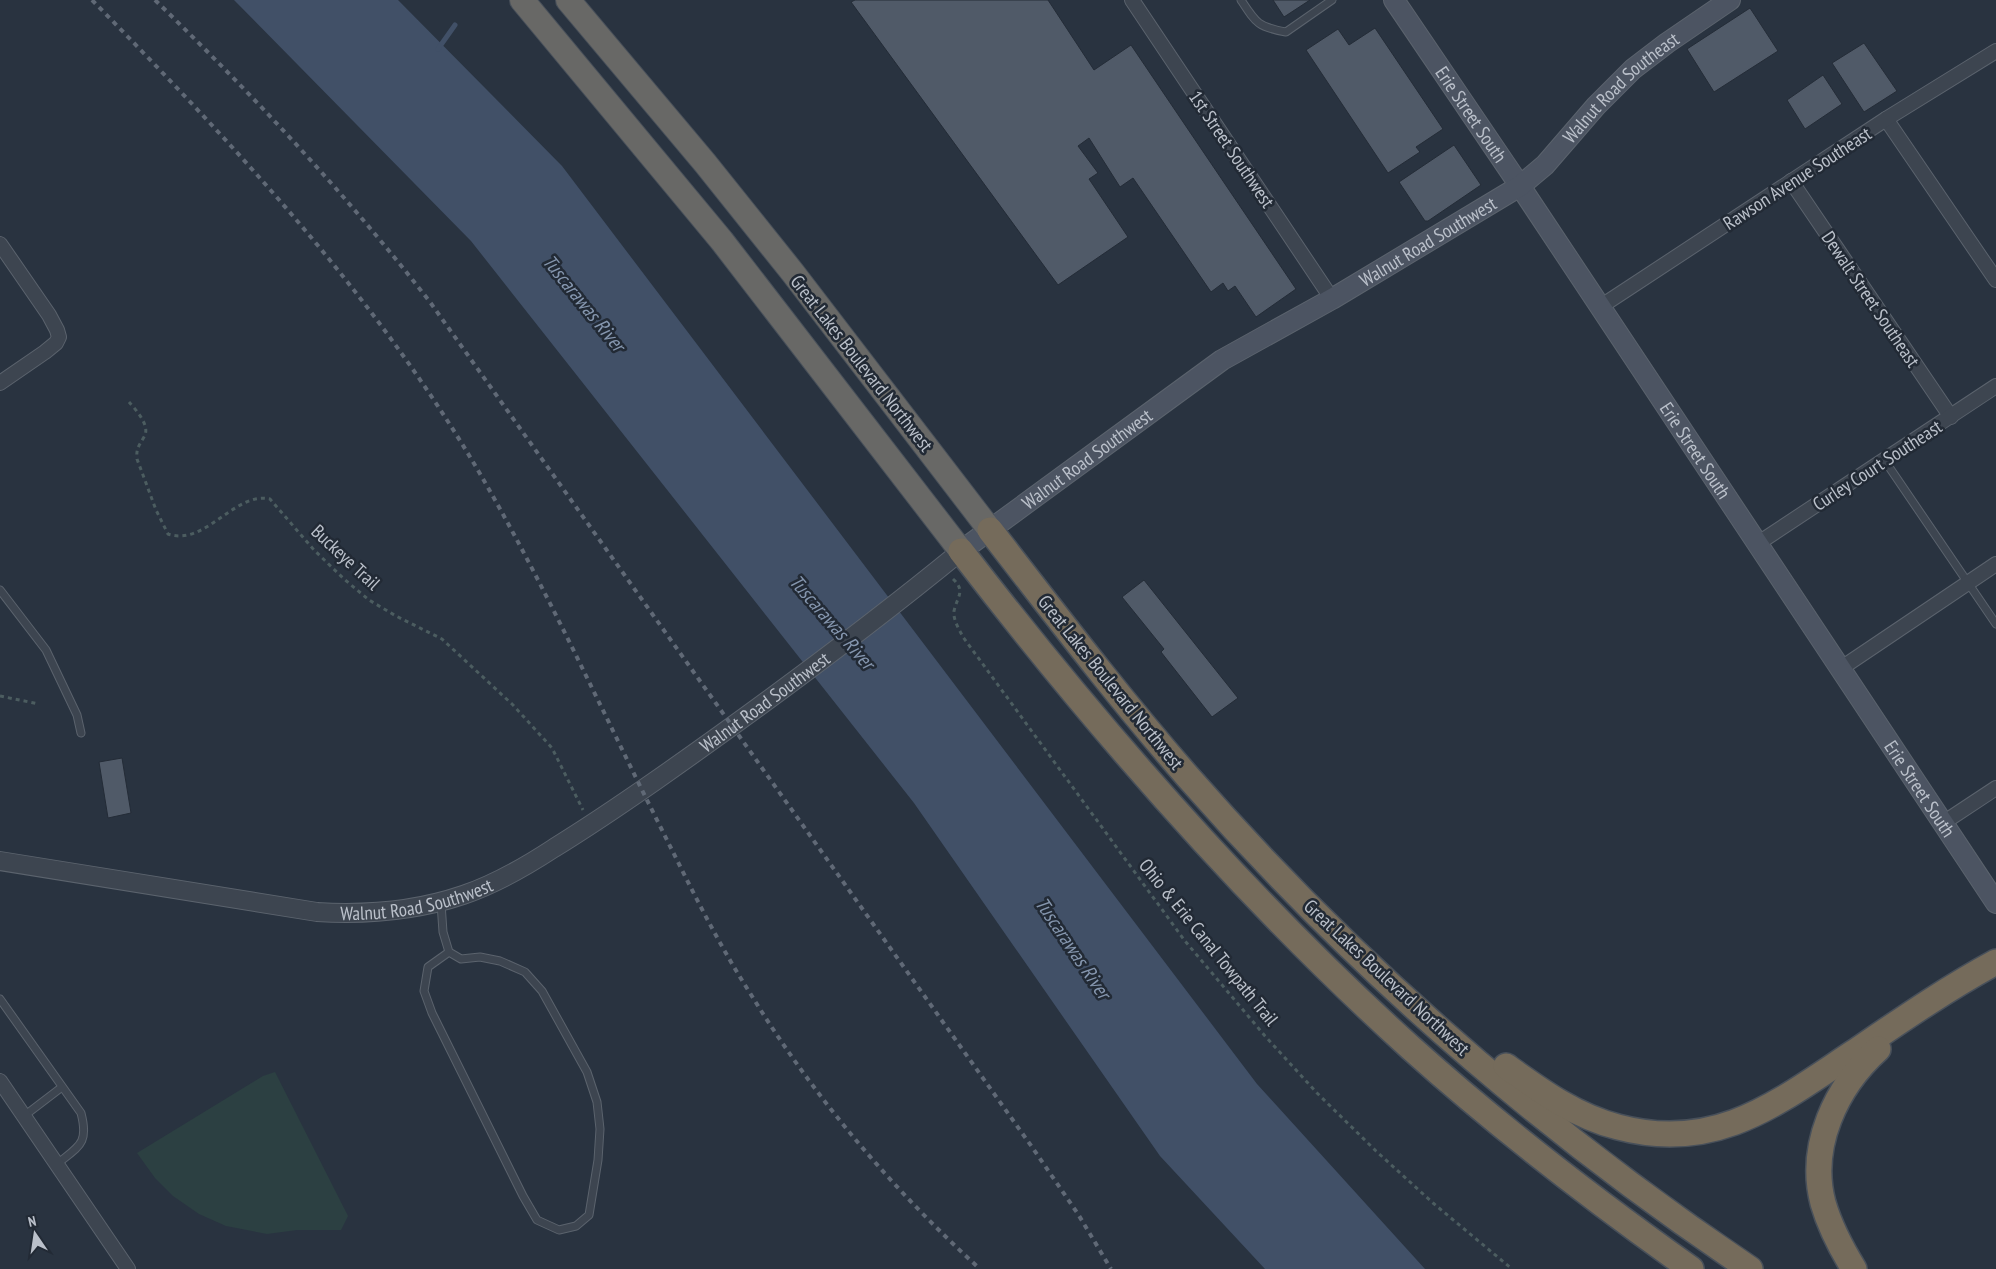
<svg xmlns="http://www.w3.org/2000/svg" width="1996" height="1269" font-family="'PT Sans Narrow',sans-serif">
  <style>
    .green { fill: #2c4042 }
    .water { fill: #415067 }
    .lines { fill: none; stroke-linecap: round; stroke-linejoin: round }
    .stream { stroke: #415067; stroke-width: 5 }
    .building { fill: #505a68; stroke: #242c37 }
    .service-casing { stroke: #5b636d; stroke-width: 9 }
    .minor-casing { stroke: #5b636d; stroke-width: 16 }
    .tertiary-casing { stroke: #5b636d; stroke-width: 20 }
    .secondary-casing { stroke: #5b636d; stroke-width: 22 }
    .trunk-casing { stroke: #48505a; stroke-width: 26 }
    .motorway-casing { stroke: #48505a; stroke-width: 28 }
    .path { stroke: #4c5d60; stroke-width: 3; stroke-dasharray: 4 4; stroke-linecap: butt }
    .service { stroke: #3d4550; stroke-width: 7 }
    .minor { stroke: #3d4550; stroke-width: 14 }
    .tertiary { stroke: #3d4550; stroke-width: 18 }
    .secondary { stroke: #4c5462; stroke-width: 20 }
    .trunk { stroke: #686866; stroke-width: 24 }
    .motorway { stroke: #756b5b; stroke-width: 25 }
    .rail { stroke: #606976; stroke-width: 4; stroke-dasharray: 5 5; stroke-linecap: butt }
    .labels { text-anchor: middle; stroke-width: 5; stroke-linejoin: round; paint-order: stroke }
    .street-label { font-size: 19px; fill: #bac0ca; stroke: #222a35 }
    .water-label { font-size: 20px; font-style: italic; fill: #8596ae; stroke: #222a35 }
  </style>
  <rect width="100%" height="100%" fill="#293340"/>
  <path class="green" d="M275 1072 348 1216 341 1230H297L267 1234 226 1226 199 1214 173 1196 155 1178 137 1153 263 1076Z"/>
  <path class="water" d="M234 0H398L562 166 1257 1084 1425 1269H1265L1160 1156 914 803 471 241Z"/>
  <g class="lines">
    <path class="stream" d="M438 49 455 25"/>
  </g>
  <g class="building">
    <path d="M855 0H1048L1094 70 1131 45 1296 289 1256 317 1235 286 1228 291 1223 283 1211 292 1133 178 1120 187 1089 138 1078 146 1098 173 1089 179 1128 237 1058 285 851 2Z"/>
    <path d="M1273 0H1310L1284 17Z"/>
    <path d="M1750 8 1778 51 1714 92 1687 49Z"/>
    <path d="M1375 28 1443 129 1416 147 1420 152 1388 173 1306 50 1338 29 1349 45Z"/>
    <path d="M1864 43 1897 91 1864 112 1832 63Z"/>
    <path d="M1823 75 1842 104 1805 129 1787 100Z"/>
    <path d="M1454 145 1481 185 1428 221H1425L1399 182Z"/>
    <path d="M1144 580 1238 698 1212 717 1161 652 1164 649 1122 597Z"/>
    <path d="M122 758 131 813 108 818 99 762Z"/>
  </g>
  <g class="lines">
    <defs>
      <g id="service">
        <path d="M1241 0C1256 23 1258 27 1286 32L1332 0"/>
        <path d="M1885 461 1996 624"/>
        <path d="M0 590 46 650 77 715 81 733"/>
        <path d="M441 903 443 932 449 952 461 959 480 957 500 961 525 972 542 991 587 1072 597 1102 600 1129 598 1160 589 1215 576 1226 559 1230 537 1220 523 1196 432 1013 424 991 428 967 449 952"/>
        <path d="M0 999 81 1113C89 1144 79 1146 57 1164"/>
        <path d="M24 1116 62 1087"/>
      </g>
      <g id="minor">
        <path d="M1132 0 1332 299"/>
        <path d="M1886 119 1996 280"/>
        <path d="M1791 181 1951 417"/>
        <path d="M0 244 49 315 57 330 59 337 56 343 45 352 0 383"/>
        <path d="M1600 307 1886 119 1996 51"/>
        <path d="M1757 544 1996 386"/>
        <path d="M1840 669 1996 564"/>
        <path d="M1943 823 1996 788"/>
        <path d="M0 1081 128 1269"/>
      </g>
      <g id="tertiary">
        <path id="s1" d="M0 861 317 912C367 915 416 911 463 895 496 884 525 867 554 848 588 827 622 804 655 781 759 708 862 632 961 551"/>
      </g>
      <g id="secondary">
        <path id="s2" d="M1394 0 1520 186 1996 903"/>
        <path id="s3" d="M961 551 1222 360 1332 299 1520 186 1545 165 1596 106 1633 69 1667 43 1730 0"/>
      </g>
      <g id="trunk">
        <path d="M522 0 722 241 961 551"/>
        <path d="M568 0 705 163 793 273 990 530"/>
      </g>
      <g id="motorway">
        <path d="M990 530C1055 614 1118 697 1188 777 1352 964 1543 1130 1750 1269"/>
        <path d="M961 551C1098 729 1245 898 1411 1048 1500 1128 1594 1200 1691 1269"/>
        <path d="M1506 1066C1541 1091 1575 1116 1618 1127 1715 1153 1776 1104 1853 1053 1900 1021 1946 989 1996 962"/>
        <path d="M1854 1269C1841 1248 1830 1227 1823 1203 1808 1146 1836 1087 1878 1049"/>
      </g>
    </defs>
    <use href="#service" class="service-casing"/>
    <use href="#minor" class="minor-casing"/>
    <use href="#tertiary" class="tertiary-casing"/>
    <use href="#secondary" class="secondary-casing"/>
    <use href="#trunk" class="trunk-casing"/>
    <use href="#motorway" class="motorway-casing"/>
    <g class="path">
      <path d="M129 402C136 410 151 426 144 437 139 446 136 448 137 459L156 510 168 534C205 547 235 491 270 499L314 550 344 579 369 600 396 616 442 639 513 705 552 748 583 810"/>
      <path d="M953 579C966 591 957 597 954 611 953 620 959 629 963 637L1185 941 1265 1036 1317 1093 1376 1151 1433 1203 1512 1269"/>
      <path d="M0 696 39 704"/>
    </g>
    <use href="#service" class="service"/>
    <use href="#minor" class="minor"/>
    <use href="#tertiary" class="tertiary"/>
    <use href="#secondary" class="secondary"/>
    <use href="#trunk" class="trunk"/>
    <use href="#motorway" class="motorway"/>
    <g class="rail">
      <path d="M92 0C235 146 375 295 479 472 546 587 601 709 661 828 689 884 716 940 750 993 813 1096 891 1188 980 1269"/>
      <path d="M155 0C254 96 345 193 430 302L1032 1147 1078 1214 1111 1269"/>
    </g>
  </g>
  <g class="labels">
    <g class="street-label">
      <text dy="7" stroke="none"><textPath href="#s3" startOffset="810">Walnut Road Southeast</textPath></text>
      <text dy="7" stroke="none"><textPath href="#s2" startOffset="138">Erie Street South</textPath></text>
      <text transform="translate(1232 149) rotate(56)" y="7">1st Street Southwest</text>
      <text transform="translate(1797 178) rotate(-33)" y="7">Rawson Avenue Southeast</text>
      <text dy="7" stroke="none"><textPath href="#s3" startOffset="561">Walnut Road Southwest</textPath></text>
      <text transform="translate(1871 299) rotate(56)" y="7">Dewalt Street Southeast</text>
      <text transform="translate(862 363) rotate(52)" y="7">Great Lakes Boulevard Northwest</text>
      <text dy="7" stroke="none"><textPath href="#s2" startOffset="542">Erie Street South</textPath></text>
      <text dy="7" stroke="none"><textPath href="#s3" startOffset="156">Walnut Road Southwest</textPath></text>
      <text transform="translate(1877 465) rotate(-33)" y="7">Curley Court Southeast</text>
      <text transform="translate(346 557) rotate(43)" y="7">Buckeye Trail</text>
      <text transform="translate(1111 682) rotate(51)" y="7">Great Lakes Boulevard Northwest</text>
      <text dy="7" stroke="none"><textPath href="#s1" startOffset="828">Walnut Road Southwest</textPath></text>
      <text dy="7" stroke="none"><textPath href="#s2" startOffset="948">Erie Street South</textPath></text>
      <text dy="7" stroke="none"><textPath href="#s1" startOffset="422">Walnut Road Southwest</textPath></text>
      <text transform="translate(1209 942) rotate(51)" y="7">Ohio &amp; Erie Canal Towpath Trail</text>
      <text transform="translate(1387 977) rotate(43)" y="7">Great Lakes Boulevard Northwest</text>
    </g>
    <g class="water-label">
      <text transform="translate(584 303) rotate(51)" y="7">Tuscarawas River</text>
      <text transform="translate(832 622) rotate(49)" y="7">Tuscarawas River</text>
      <text transform="translate(1073 948) rotate(56)" y="7">Tuscarawas River</text>
    </g>
  </g>
  <g transform="translate(35 1234) rotate(347)" stroke="#222a35" stroke-width="4" paint-order="stroke">
  <path d="M0-4L9 19L0 12L-9 19Z" fill="#bac0ca"/>
  <text y="-8" font-size="14" font-weight="bold" text-anchor="middle" fill="#bac0ca">N</text>
  </g>
</svg>
